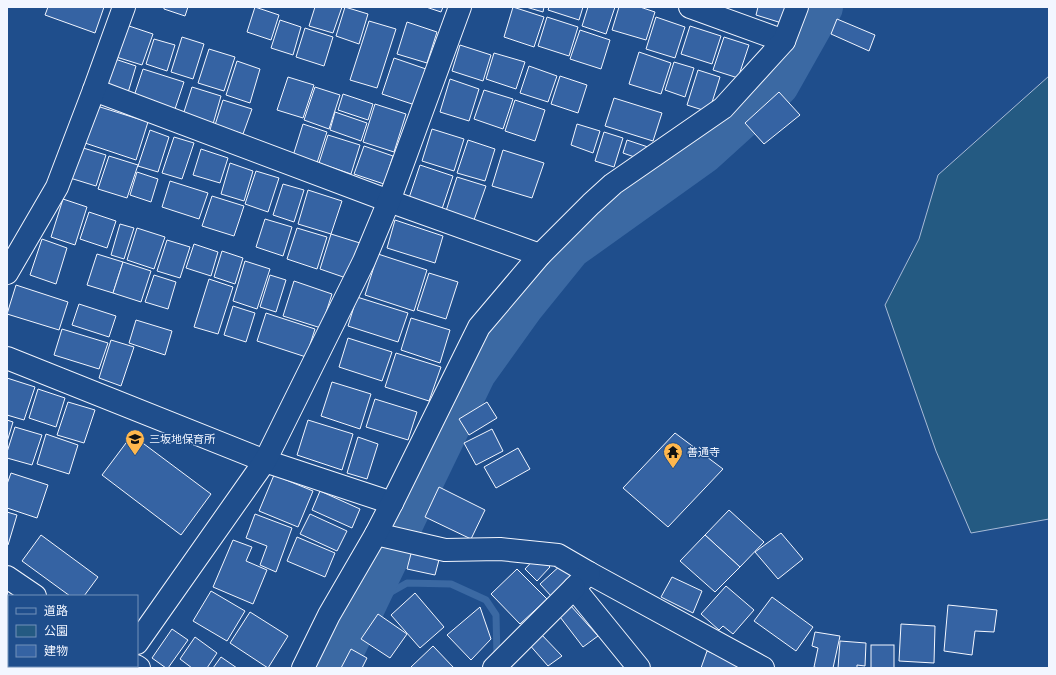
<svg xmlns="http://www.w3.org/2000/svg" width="1056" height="675" font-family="'Crimson Pro','Noto Sans JP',serif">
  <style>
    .green { fill: #245a82; stroke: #a8bbd7 }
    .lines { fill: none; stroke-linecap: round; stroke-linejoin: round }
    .stream { stroke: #3b69a3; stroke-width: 7 }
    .river { stroke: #3b69a3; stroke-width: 42 }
    .building { fill: #3563a3; stroke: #f2f6ff }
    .minor-casing { stroke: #f2f6ff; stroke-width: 24 }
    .minor { stroke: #1f4e8c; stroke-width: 22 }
    .labels { text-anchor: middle; stroke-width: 3; stroke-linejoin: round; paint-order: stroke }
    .poi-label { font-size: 11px; fill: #f2f6ff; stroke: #1f4e8c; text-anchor: start }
  </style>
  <rect width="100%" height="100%" fill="#1f4e8c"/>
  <path class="green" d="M1049 76V519L971 533 936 451 885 305 919 239 938 175Z"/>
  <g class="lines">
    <path class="stream" d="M363 608 407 583 451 584 486 600 496 615 497 658"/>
    <path class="river" d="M335 668 391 551 404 520 475 373 523 306 570 248 703 153 778 85 822 7"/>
  </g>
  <g class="building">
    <path d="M48 7H104L95 33 45 15Z"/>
    <path d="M164 7H188L185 16 164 9Z"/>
    <path d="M255 7 279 15 271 40 247 32Z"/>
    <path d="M315 7H342L333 33 309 26Z"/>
    <path d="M345 7 368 14 359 44 336 36Z"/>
    <path d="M426 7H443L441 12Z"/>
    <path d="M513 7 544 17 534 47 504 37Z"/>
    <path d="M526 7H544L543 12Z"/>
    <path d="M549 7H583L579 20 548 10Z"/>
    <path d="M588 7H615L606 34 582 26Z"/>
    <path d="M619 7H640L655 12 646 40 612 30Z"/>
    <path d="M758 7H790L785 24 756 15Z"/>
    <path d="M547 17 578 27 569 56 538 46Z"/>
    <path d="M656 17 685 27 675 58 646 49Z"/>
    <path d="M837 19 875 35 869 51 831 34Z"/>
    <path d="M280 20 301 27 293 55 271 48Z"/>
    <path d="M369 21 396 29 377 88 350 80Z"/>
    <path d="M407 22 437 32 427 63 397 54Z"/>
    <path d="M123 24 153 34 142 65 113 56Z"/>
    <path d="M690 26 721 36 712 64 681 54Z"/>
    <path d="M305 28 333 37 324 66 296 57Z"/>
    <path d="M580 30 610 40 601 69 570 59Z"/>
    <path d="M182 37 204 44 193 79 171 72Z"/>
    <path d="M724 37 749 45 738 78 713 70Z"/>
    <path d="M154 39 175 45 167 71 146 64Z"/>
    <path d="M460 45 491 55 483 81 452 71Z"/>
    <path d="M209 49 235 57 224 91 198 83Z"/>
    <path d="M639 52 671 63 661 94 629 84Z"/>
    <path d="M494 53 525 62 516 89 486 79Z"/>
    <path d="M112 58 136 66 127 96 102 88Z"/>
    <path d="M394 58 426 69 415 105 382 94Z"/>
    <path d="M237 61 260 69 250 103 226 95Z"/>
    <path d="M674 62 694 68 685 97 665 90Z"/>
    <path d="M529 66 557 76 548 102 520 93Z"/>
    <path d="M143 69 184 82 173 115 132 102Z"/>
    <path d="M698 70 720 77 709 112 687 105Z"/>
    <path d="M560 76 587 85 578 113 551 104Z"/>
    <path d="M288 77 314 85 303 118 277 110Z"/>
    <path d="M450 79 479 89 469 121 440 112Z"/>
    <path d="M192 87 221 96 213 124 183 115Z"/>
    <path d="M315 87 340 95 329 129 304 120Z"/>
    <path d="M484 90 513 99 503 129 474 119Z"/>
    <path d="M779 92 800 115 764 144 745 123Z"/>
    <path d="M343 94 373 104 368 120 338 110Z"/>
    <path d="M614 98 662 113 653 141 605 126Z"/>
    <path d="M223 100 252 109 243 134 215 125Z"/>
    <path d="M515 100 545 110 535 141 505 131Z"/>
    <path d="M375 104 406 114 394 152 363 142Z"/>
    <path d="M97 106 148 122 136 160 85 143Z"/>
    <path d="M335 112 367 123 361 141 330 130Z"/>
    <path d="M303 124 327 132 316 166 292 159Z"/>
    <path d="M577 124 600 131 593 153 571 145Z"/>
    <path d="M432 129 464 139 454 171 422 161Z"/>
    <path d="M150 130 169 137 158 172 138 166Z"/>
    <path d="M604 132 623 138 614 167 595 161Z"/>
    <path d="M328 135 360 145 351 174 319 163Z"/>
    <path d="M174 137 194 143 182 179 162 173Z"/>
    <path d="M468 140 495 149 485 181 457 173Z"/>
    <path d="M627 140 648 147 643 160 623 153Z"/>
    <path d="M364 146 393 156 384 184 354 174Z"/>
    <path d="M80 147 106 155 96 186 70 178Z"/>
    <path d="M201 149 228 158 220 183 193 175Z"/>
    <path d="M503 150 544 163 532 198 492 186Z"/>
    <path d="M109 156 138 165 127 198 98 189Z"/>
    <path d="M230 163 253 171 244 201 221 194Z"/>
    <path d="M420 165 453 176 442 209 409 198Z"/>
    <path d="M256 171 279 178 268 212 245 204Z"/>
    <path d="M137 172 158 179 151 202 130 195Z"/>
    <path d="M457 177 486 186 474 220 446 211Z"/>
    <path d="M170 181 208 193 199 219 162 207Z"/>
    <path d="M283 184 304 190 294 222 273 215Z"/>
    <path d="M308 190 342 201 331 234 298 224Z"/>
    <path d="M212 196 244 206 234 236 202 226Z"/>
    <path d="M63 199 87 207 75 245 51 237Z"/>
    <path d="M89 212 116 221 107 248 80 239Z"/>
    <path d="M265 219 292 227 283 256 256 247Z"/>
    <path d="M395 220 443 236 435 263 387 248Z"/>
    <path d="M120 224 134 228 124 259 111 255Z"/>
    <path d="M137 228 165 237 154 269 127 260Z"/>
    <path d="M297 228 327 237 317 269 287 259Z"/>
    <path d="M331 234 360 243 349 279 320 269Z"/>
    <path d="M42 239 67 248 56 284 30 275Z"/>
    <path d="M167 240 190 247 180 278 157 271Z"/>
    <path d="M194 244 218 252 211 276 186 268Z"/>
    <path d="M222 251 243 258 235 284 214 277Z"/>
    <path d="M97 254 123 262 113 293 87 285Z"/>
    <path d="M378 254 427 270 414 311 365 295Z"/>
    <path d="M245 261 270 269 257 309 233 301Z"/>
    <path d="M123 262 151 271 141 302 113 293Z"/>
    <path d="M429 273 458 282 446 319 417 310Z"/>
    <path d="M154 275 176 282 168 309 145 302Z"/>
    <path d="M270 275 286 280 276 312 260 307Z"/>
    <path d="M209 279 233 287 218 334 194 327Z"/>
    <path d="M294 281 332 294 321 328 283 316Z"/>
    <path d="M16 285 68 302 59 330 7 314Z"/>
    <path d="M357 297 408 313 398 342 348 326Z"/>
    <path d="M79 304 116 316 109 337 72 325Z"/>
    <path d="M233 306 255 313 246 342 224 335Z"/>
    <path d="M266 313 315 329 306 357 257 341Z"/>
    <path d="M411 318 450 330 440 363 401 350Z"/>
    <path d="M136 320 172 331 165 355 129 343Z"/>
    <path d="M62 329 108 343 99 369 54 355Z"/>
    <path d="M348 338 392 352 382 381 339 367Z"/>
    <path d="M111 340 134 347 121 386 99 378Z"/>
    <path d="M396 353 441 367 429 401 385 387Z"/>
    <path d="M7 378 35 387 24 420 7 415Z"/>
    <path d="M332 382 371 394 360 429 321 416Z"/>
    <path d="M38 389 65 398 56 427 29 418Z"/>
    <path d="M375 399 417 412 408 440 366 427Z"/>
    <path d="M68 402 95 410 84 443 57 435Z"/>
    <path d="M487 402 497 418 469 435 459 419Z"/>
    <path d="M7 420 13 422 7 442Z"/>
    <path d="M308 420 353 434 342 470 297 455Z"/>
    <path d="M15 427 42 435 32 465 7 458V452Z"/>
    <path d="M492 429 503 451 476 465 464 443Z"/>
    <path d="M675 433 723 469 668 527 623 488Z"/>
    <path d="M46 434 78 445 69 474 37 464Z"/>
    <path d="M132 435 211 494 181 535 102 475Z"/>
    <path d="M358 437 378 444 367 479 347 473Z"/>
    <path d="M518 448 530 469 496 488 484 467Z"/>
    <path d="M11 473 48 485 37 518 7 508V484Z"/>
    <path d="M274 475 313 491 298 527 259 511Z"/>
    <path d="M439 487 485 510 471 539 425 517Z"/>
    <path d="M320 491 360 509 352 528 312 510Z"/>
    <path d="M729 510 764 542 740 567 705 535Z"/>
    <path d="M7 512 17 515 8 545H7Z"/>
    <path d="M255 514 292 528 276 572 260 565 267 546 246 538Z"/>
    <path d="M310 514 347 531 337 551 300 534Z"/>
    <path d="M781 533 803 559 778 579 755 552Z"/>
    <path d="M41 535 98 577 84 596H70L22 561Z"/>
    <path d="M705 535 740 567 715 592 680 561Z"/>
    <path d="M297 537 335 553 325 577 287 561Z"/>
    <path d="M233 540 252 547 246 561 267 570 253 604 213 587Z"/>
    <path d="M412 550 440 556 435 575 407 569Z"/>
    <path d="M538 555 550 567 537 581 525 569Z"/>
    <path d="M562 564 574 576 552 597 540 584Z"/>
    <path d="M517 569 547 599 520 624 491 594Z"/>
    <path d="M672 577 702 591 693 613 661 597Z"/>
    <path d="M726 586 754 610 733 634 723 626 719 630 701 614Z"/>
    <path d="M211 591 245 611 227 641 193 621Z"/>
    <path d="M415 593 444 627 420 648 391 615Z"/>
    <path d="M772 597 813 627 796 651 754 621Z"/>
    <path d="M570 605 598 636 583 647 557 613Z"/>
    <path d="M948 605 997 610 994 632 975 631 972 655 944 651Z"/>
    <path d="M480 607 491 639 471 660 447 635Z"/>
    <path d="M250 612 288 636 268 668 230 643Z"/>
    <path d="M378 614 407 634 390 658 361 639Z"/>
    <path d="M901 624 935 626 934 663 899 661Z"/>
    <path d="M172 629 188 640 168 668H166L152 658Z"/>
    <path d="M539 632 562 656 548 666 528 643Z"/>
    <path d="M815 632 840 636 833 668H818L814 667 818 648 812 646Z"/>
    <path d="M195 637 217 653 207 668H192L180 659Z"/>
    <path d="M840 641 866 643 865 666 857 665V668H838Z"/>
    <rect x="871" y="645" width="23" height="23"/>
    <path d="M433 646 454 668H413L411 667Z"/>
    <path d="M351 649 367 658 362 668H341Z"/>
    <path d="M707 651 750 668H701Z"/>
    <path d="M221 657 237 668H213Z"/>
  </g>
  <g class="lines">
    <defs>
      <g id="minor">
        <path d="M690 7 784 41"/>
        <path d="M94 90 389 201 540 255"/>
        <path d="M7 273 57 187 94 90 124 7"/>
        <path d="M7 358 265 461 392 503"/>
        <path d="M376 534 445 550 500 549 558 555 589 573 763 668"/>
        <path d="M589 573 574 588 639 668"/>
        <path d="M7 577 35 596"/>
        <path d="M137 643 265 461 364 261 389 201 460 7"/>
        <path d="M136 666 139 668"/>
        <path d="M117 668 119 666"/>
        <path d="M303 668 329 615 376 534 392 503 479 327 540 255 591 204 613 184 723 108 784 41 797 7"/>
        <path d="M494 668 574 588"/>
      </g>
    </defs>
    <use href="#minor" class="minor-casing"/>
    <use href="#minor" class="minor"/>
  </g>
  <defs>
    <symbol id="school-pin" viewBox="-11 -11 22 30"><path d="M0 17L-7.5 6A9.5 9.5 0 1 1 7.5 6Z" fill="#ffb74d" stroke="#1f4e8c"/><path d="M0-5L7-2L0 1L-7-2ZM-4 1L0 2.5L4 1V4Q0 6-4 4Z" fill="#111"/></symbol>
    <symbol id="temple-pin" viewBox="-11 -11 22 30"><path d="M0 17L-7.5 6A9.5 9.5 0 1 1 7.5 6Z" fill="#ffb74d" stroke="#1f4e8c"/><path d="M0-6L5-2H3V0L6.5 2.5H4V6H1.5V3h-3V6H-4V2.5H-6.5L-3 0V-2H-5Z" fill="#111"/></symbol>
  </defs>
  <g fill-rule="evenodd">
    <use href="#school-pin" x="124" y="428" width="22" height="30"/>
    <use href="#temple-pin" x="662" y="441" width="22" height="30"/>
  </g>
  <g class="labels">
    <g class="poi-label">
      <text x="149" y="443">三坂地保育所</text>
      <text x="687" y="456">善通寺</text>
    </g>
  </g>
  <rect width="1056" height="675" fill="none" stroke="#f2f6ff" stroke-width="16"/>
  <rect x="8" y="595" width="130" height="72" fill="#1f4e8c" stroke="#7391ba"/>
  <rect x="16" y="608" width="20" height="6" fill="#1f4e8c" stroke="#7391ba"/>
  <text x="44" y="615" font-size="12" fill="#f2f6ff">道路</text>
  <rect x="16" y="625" width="20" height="12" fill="#245a82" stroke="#7391ba"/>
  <text x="44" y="635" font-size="12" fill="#f2f6ff">公園</text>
  <rect x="16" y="645" width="20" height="12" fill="#3563a3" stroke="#7391ba"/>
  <text x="44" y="655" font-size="12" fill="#f2f6ff">建物</text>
</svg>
